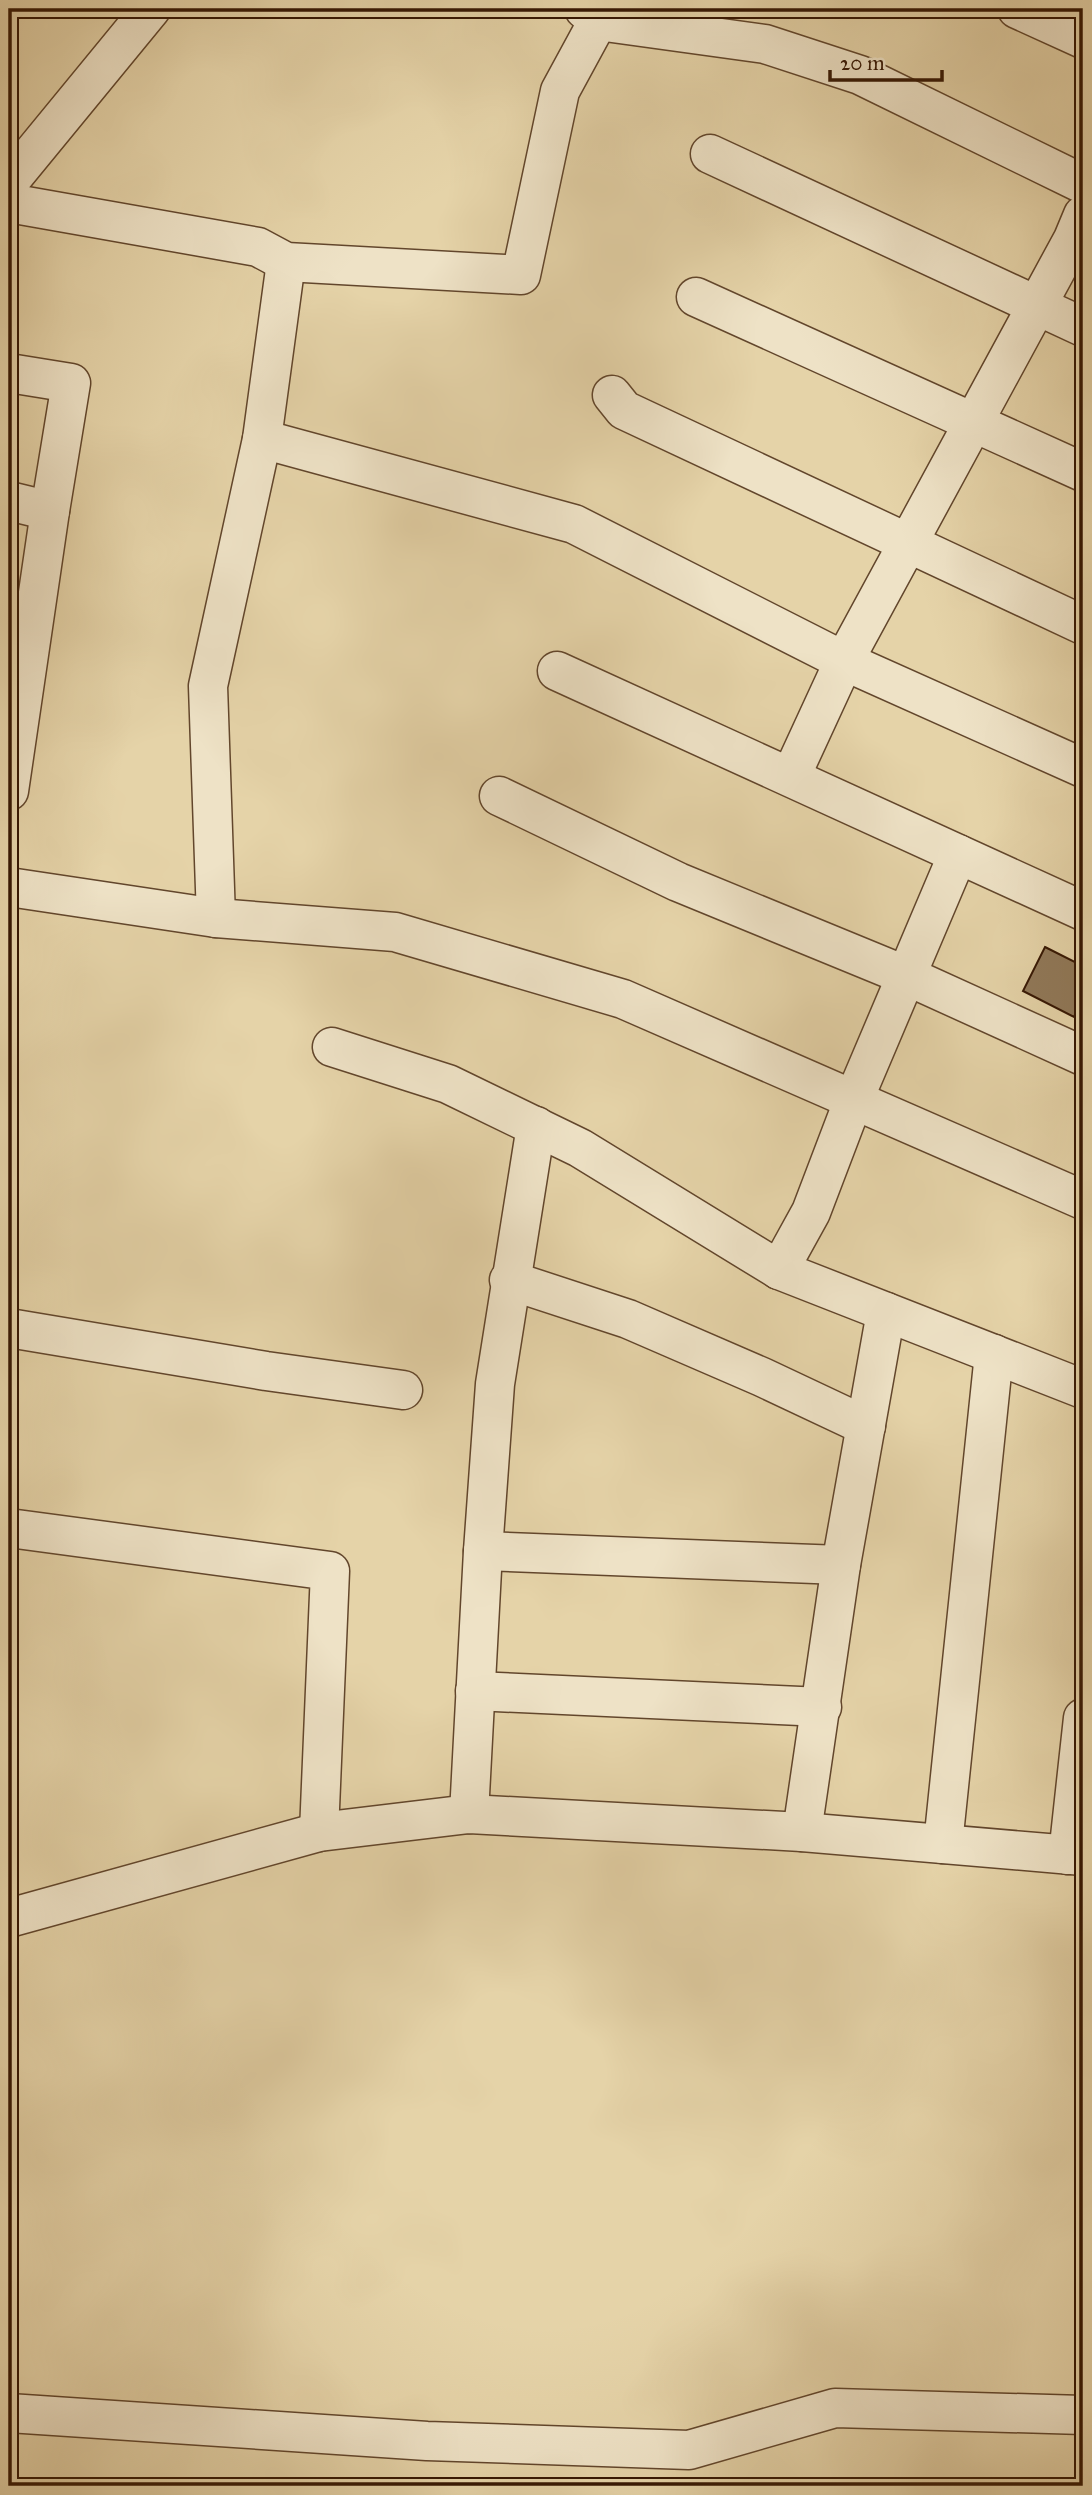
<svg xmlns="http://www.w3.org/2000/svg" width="1092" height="2495" font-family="'IM FELL Great Primer',serif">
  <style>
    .building { fill: #917959; stroke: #361703; stroke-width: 2 }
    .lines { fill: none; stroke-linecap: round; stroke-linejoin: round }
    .minor-casing { stroke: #62462c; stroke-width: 41 }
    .minor { stroke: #eee2c6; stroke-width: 38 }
  </style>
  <rect width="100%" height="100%" fill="#e5d3a8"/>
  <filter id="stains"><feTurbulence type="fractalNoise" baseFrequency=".00286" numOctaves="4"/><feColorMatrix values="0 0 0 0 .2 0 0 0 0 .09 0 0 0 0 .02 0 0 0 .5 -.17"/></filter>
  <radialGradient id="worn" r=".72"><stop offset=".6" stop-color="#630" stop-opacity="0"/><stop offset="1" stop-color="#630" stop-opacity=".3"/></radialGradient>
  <path class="building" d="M1045 947 1083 966V998L1074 1017 1023 991Z"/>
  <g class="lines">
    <defs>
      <g id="minor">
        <path d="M584 9 598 21 765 44 860 75 1083 184"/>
        <path d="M1017 9 1083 39"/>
        <path d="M710 154 1083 327"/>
        <path d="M9 182 151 9"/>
        <path d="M9 203 258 247 286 262 521 275 560 91 598 21"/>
        <path d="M696 297 1083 472"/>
        <path d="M9 373 71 383 50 511 9 791"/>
        <path d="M612 395 624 410 1083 625"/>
        <path d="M262 439 574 524 844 661 1083 768"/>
        <path d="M9 501 50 511"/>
        <path d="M557 671 1083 911"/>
        <path d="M791 776 844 661 1073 239 1083 215"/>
        <path d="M499 796 678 882 907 976 1083 1056"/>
        <path d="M9 887 216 918 395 932 623 999 1083 1200"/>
        <path d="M216 918 208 686 262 439 286 262"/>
        <path d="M332 1047 448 1084 580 1148 779 1270 1083 1389"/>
        <path d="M779 1270 811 1212 854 1099 958 854"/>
        <path d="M509 1280 628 1319 762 1377 866 1426"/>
        <path d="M9 1328 266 1371 403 1390"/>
        <path d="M9 1528 330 1571 319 1832"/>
        <path d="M483 1551 841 1565"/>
        <path d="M475 1691 822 1707"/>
        <path d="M469 1814 483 1551 495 1384 536 1126"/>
        <path d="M802 1832 841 1565 886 1312"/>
        <path d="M943 1844 994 1354"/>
        <path d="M1068 1855 1083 1718"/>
        <path d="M9 1918 319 1832 469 1814 802 1832 1083 1856"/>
        <path d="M9 2413 427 2441 689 2450 835 2408 1083 2415"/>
      </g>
    </defs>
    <use href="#minor" class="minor-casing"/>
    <use href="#minor" class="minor"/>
  </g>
  <rect width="1092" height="2495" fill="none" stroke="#e5d3a8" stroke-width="35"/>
  <rect x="10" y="10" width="1071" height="2474" fill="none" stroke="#361703" stroke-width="3.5"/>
  <rect x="18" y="18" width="1057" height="2460" fill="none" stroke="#361703" stroke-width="2"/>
  <path d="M830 70v10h112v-10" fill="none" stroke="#361703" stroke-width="3.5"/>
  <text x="840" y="70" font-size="21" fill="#361703" stroke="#eee2c6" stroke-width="5" paint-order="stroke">20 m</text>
  <rect width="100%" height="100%" filter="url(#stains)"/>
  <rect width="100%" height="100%" fill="url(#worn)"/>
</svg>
